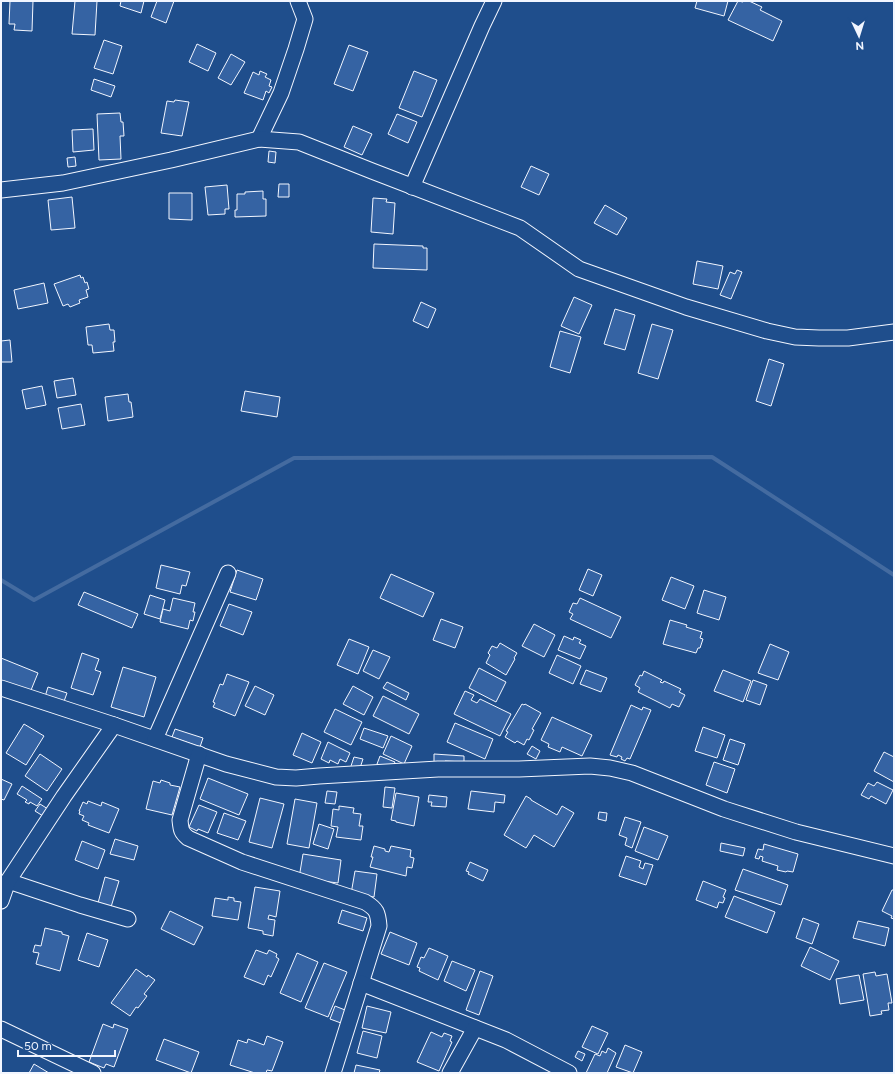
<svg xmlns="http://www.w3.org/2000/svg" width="895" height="1074" font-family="Figtree,sans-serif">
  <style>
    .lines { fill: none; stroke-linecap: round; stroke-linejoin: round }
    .stream { stroke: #446ba0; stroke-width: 4 }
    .building { fill: #3563a3; stroke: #f2f6ff }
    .minor-casing { stroke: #f2f6ff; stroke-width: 17 }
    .minor { stroke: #1f4e8c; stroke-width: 15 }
  </style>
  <rect width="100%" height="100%" fill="#1f4e8c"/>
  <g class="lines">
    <path class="stream" d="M1 580 34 600 294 458 712 457 894 575"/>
  </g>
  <g class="building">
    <path d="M10 1H33L32 31 14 30 15 24H9Z"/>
    <path d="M75 1H97L95 35 72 34Z"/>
    <path d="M121 1H144L141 13 120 6Z"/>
    <path d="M157 1H174L166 23 151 17Z"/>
    <path d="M697 1H728L724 16 695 8Z"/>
    <path d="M738 1 743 2 744 1H749L762 7 760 10 782 21 773 41 728 20Z"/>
    <path d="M104 40 122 46 113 74 94 68Z"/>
    <path d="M197 44 216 53 208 71 189 62Z"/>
    <path d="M349 45 368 52 353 91 334 84Z"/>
    <path d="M231 54 245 62 231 85 218 78Z"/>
    <path d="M260 71 267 74 265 77 271 80 269 86 272 87 269 93 266 91 263 100 244 93 253 72 259 75Z"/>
    <path d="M414 71 437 80 422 117 399 108Z"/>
    <path d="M94 79 115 86 111 97 91 90Z"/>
    <path d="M175 100 189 102 182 136 161 133 167 101 174 102Z"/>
    <path d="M120 113 121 122H123L124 136H120L121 159 99 160 97 114Z"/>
    <path d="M397 114 417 122 408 143 388 134Z"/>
    <path d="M353 126 372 134 362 155 344 147Z"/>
    <path d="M93 129 94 150 73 152 72 130Z"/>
    <path d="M269 151 276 152 275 163 268 162Z"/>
    <path d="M75 157 76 166 68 167 67 158Z"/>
    <path d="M531 166 549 174 539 195 521 187Z"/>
    <path d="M279 184H289V197H278Z"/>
    <path d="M227 185 229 209H225V214L208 215 205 187Z"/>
    <path d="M263 191V199H266V216L235 217V210H237V194H245V192Z"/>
    <path d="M169 193H192V220L169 219Z"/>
    <path d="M72 197 75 228 51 230 48 200Z"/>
    <path d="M373 198 387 199 386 202 395 203 393 234 371 232Z"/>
    <path d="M605 205 627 218 617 235 594 223Z"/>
    <path d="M374 244 423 246V248H427V270L373 268Z"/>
    <path d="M697 261 723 266 718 289 693 284Z"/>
    <path d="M737 270 742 272 731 299 720 295 730 272 735 274Z"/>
    <path d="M80 275 81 278 83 277 85 283 87 282 89 289 86 290 88 297 79 300 80 303 70 307 68 304 63 306 54 284Z"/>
    <path d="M44 283 48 303 18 309 14 290Z"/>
    <path d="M574 297 592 305 579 334 561 326Z"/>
    <path d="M421 302 436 309 428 328 413 321Z"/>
    <path d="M615 309 635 315 625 350 604 344Z"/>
    <path d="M109 324 110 330H114L115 342H113L114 351 93 353 92 345H88L86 327Z"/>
    <path d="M652 324 673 330 658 379 638 373Z"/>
    <path d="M560 331 581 337 570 373 550 367Z"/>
    <path d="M10 340 12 362H1V341Z"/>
    <path d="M769 359 784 364 771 406 756 401Z"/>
    <path d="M73 378 76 395 57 398 54 381Z"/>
    <path d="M42 386 46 405 26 409 22 390Z"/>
    <path d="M245 391 280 397 277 417 241 411Z"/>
    <path d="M128 394 129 402H131L133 417 108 421 105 397Z"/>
    <path d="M81 404 85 425 62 429 58 408Z"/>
    <path d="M161 565 190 572 186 586 182 585 180 594 156 588Z"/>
    <path d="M588 569 602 575 593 596 579 590Z"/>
    <path d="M237 570 263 579 256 600 230 592Z"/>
    <path d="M391 574 434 593 423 617 380 598Z"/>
    <path d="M671 577 694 586 685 609 662 600Z"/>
    <path d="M704 590 726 597 719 620 697 613Z"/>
    <path d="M84 592 138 614 132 628 78 605Z"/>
    <path d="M150 595 165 600 160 619 144 614Z"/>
    <path d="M173 598 195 603 193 612H195L193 621 190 620 188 629 160 622 163 609 170 611Z"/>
    <path d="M580 598 621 617 611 638 570 619 573 614 569 612 573 603 577 604Z"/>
    <path d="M229 604 252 612 243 635 220 626Z"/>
    <path d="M441 619 463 627 455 648 433 640Z"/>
    <path d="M670 620 687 625 686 627 702 632 700 638 703 639 700 648H698L696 653 663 644Z"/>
    <path d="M534 624 555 635 544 657 522 646Z"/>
    <path d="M564 636 573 640 574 637 581 640 579 643 586 646 580 659 558 650Z"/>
    <path d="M349 639 369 647 358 674 337 665Z"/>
    <path d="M500 643 517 653 514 658 515 659 506 675 486 663 490 655 488 653 492 646 497 648Z"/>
    <path d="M770 644 789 652 778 680 758 673Z"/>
    <path d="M373 650 390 657 379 679 363 671Z"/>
    <path d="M82 653 99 659 95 670 101 672 93 695 71 688Z"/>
    <path d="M557 655 581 666 573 684 549 673Z"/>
    <path d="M1 658 38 673 29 695 1 683Z"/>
    <path d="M123 667 156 677 144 717 111 707Z"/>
    <path d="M479 668 506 682 496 702 469 688Z"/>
    <path d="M586 670 607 678 601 692 580 684Z"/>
    <path d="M723 670 751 681 743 702 714 691Z"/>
    <path d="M644 671 662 680 660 682 663 683 664 681 681 689 679 692 685 695 679 707 672 704 670 708 638 692 640 688 635 685 640 675 642 676Z"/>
    <path d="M227 674 249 682 235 716 213 707 215 703 213 702 220 684 223 685Z"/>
    <path d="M753 680 767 685 760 705 746 700Z"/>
    <path d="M387 682 409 693 406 700 383 688Z"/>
    <path d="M255 686 274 695 265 715 245 706Z"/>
    <path d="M353 686 373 697 364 715 343 704Z"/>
    <path d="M48 687 67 693 62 707 44 700Z"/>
    <path d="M465 691 474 695 471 700 477 703 480 699 511 714 500 736 454 714Z"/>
    <path d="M383 696 419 714 409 734 373 716Z"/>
    <path d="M522 704 524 705 525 704 541 713 532 729 534 730 529 740 527 739 524 745 517 741 515 743 505 737 508 732 506 731Z"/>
    <path d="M631 705 642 710 643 707 651 710 630 759 627 758 625 761 621 759 622 757 618 755 617 757 610 755Z"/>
    <path d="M335 709 362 722 351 745 324 732Z"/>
    <path d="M552 717 592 735 582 756 562 747 560 752 548 747 549 744 541 740Z"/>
    <path d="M455 723 493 739 485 759 447 742Z"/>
    <path d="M24 724 44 736 26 765 6 753Z"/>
    <path d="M703 727 725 735 717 758 695 751Z"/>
    <path d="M364 728 388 736 383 748 360 739Z"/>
    <path d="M175 729 203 738 200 747 172 737Z"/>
    <path d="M302 733 321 742 312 763 293 755Z"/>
    <path d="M391 736 412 746 404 764 383 754Z"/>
    <path d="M730 739 745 744 738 765 723 760Z"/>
    <path d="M328 742 350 753 346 762 340 759 338 764 330 760 329 763 321 759Z"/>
    <path d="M532 746 540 751 536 759 527 754Z"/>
    <path d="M884 752 894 757V782L874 771Z"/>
    <path d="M40 754 62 769 47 791 25 776Z"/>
    <path d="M434 754 464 756V762L445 761 444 765 434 764Z"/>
    <path d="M380 756 395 762 391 770 377 764Z"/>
    <path d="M354 757 363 759 359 771 350 769Z"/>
    <path d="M714 762 735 769 727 793 706 785Z"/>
    <path d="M208 778 248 794 239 815 200 799Z"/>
    <path d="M1 779 12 784 4 800 1 799Z"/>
    <path d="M161 780 170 783V785L180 787 172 815 146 809 153 781 160 783Z"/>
    <path d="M877 782 893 790 886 804 871 796 869 799 861 795 868 783 874 786Z"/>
    <path d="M22 786 42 799 37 806 30 802 29 804 25 802 27 800 17 794Z"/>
    <path d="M385 787 395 788 392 808 383 807Z"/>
    <path d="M327 791 337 792 335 804 325 803Z"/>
    <path d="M471 791 505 795 504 803 495 802 494 812 468 809Z"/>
    <path d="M396 793 419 797 414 826 396 822V821L391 820Z"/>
    <path d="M429 795 447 797 446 807 431 806 432 802H428Z"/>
    <path d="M526 796 531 799V800L557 815 562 806 574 813 554 847 534 835 526 848 504 835Z"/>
    <path d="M260 798 284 804 272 848 249 842Z"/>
    <path d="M295 799 317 803 309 848 287 844Z"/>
    <path d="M88 801 101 806 102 802 119 809 109 833 88 825 89 823 82 820 84 816 79 814 80 811H79L83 802 87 804Z"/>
    <path d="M40 804 48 809 43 816 35 811Z"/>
    <path d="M199 805 217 812 208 833 198 829 197 831 189 827Z"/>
    <path d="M339 806 354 808 353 813 361 814 359 826H363L361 840 336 837 338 827 331 826 333 809 339 810Z"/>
    <path d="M599 812 607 813 606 821 598 819Z"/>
    <path d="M224 813 246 821 238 840 217 833Z"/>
    <path d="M625 817 641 822 632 848 625 845 627 838 619 835Z"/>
    <path d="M319 824 334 829 328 849 313 844Z"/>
    <path d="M644 827 668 836 658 860 635 851Z"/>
    <path d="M115 839 138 846 134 860 110 854Z"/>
    <path d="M82 841 105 850 98 869 75 860Z"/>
    <path d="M721 843 745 848 743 856 720 851Z"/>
    <path d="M764 844 798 854 793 872 787 871 786 872 777 870 778 866 762 861 763 857 760 856 759 859 755 858 758 849 763 850Z"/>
    <path d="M374 846 385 849V851L389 852 391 846 411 850 410 857 414 858 412 868 407 867 406 876 370 867 373 857H371Z"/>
    <path d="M303 854 341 860 338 883 299 878Z"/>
    <path d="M626 856 641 861 639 867 643 869 645 863 653 865 646 885 619 876Z"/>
    <path d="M470 862 488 870 483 881 468 874 469 872 466 871Z"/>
    <path d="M743 869 788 885 781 905 735 890Z"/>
    <path d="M355 871 377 874 374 897 351 894Z"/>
    <path d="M105 877 119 881 111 907 98 903Z"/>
    <path d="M703 881 726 890 723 897 725 898 723 903 719 902 717 908 696 900Z"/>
    <path d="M255 887 280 891 276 917 269 915 268 919 275 920 273 936 263 934V931L248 928Z"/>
    <path d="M892 890H894V919L891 918 892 916 882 911Z"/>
    <path d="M734 896 775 912 767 933 725 917Z"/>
    <path d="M228 897 234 898V901L241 902 238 920 212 916 215 898 228 900Z"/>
    <path d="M342 910 367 918 363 931 338 923Z"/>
    <path d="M170 911 203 927 194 945 161 929Z"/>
    <path d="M803 918 819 924 812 944 796 938Z"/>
    <path d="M858 921 889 928 885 946 853 938Z"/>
    <path d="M45 928 62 932V934L69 936 60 971 36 964 39 953 33 952 35 945 41 946Z"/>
    <path d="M390 932 417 943 409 965 381 954Z"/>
    <path d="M87 933 108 940 99 967 78 960Z"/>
    <path d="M810 947 839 961 830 980 801 966Z"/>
    <path d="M429 948 448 956 438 980 419 971 420 968 417 967 421 957 424 958Z"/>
    <path d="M256 950 267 954 269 950 277 954 276 957 279 959 271 977 268 975 264 985 244 977Z"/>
    <path d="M297 953 318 962 301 1002 280 993Z"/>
    <path d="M452 961 475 970 466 991 444 981Z"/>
    <path d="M324 963 347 972 328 1017 305 1008Z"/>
    <path d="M136 969 147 977 148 975 155 980 144 994 147 996 138 1008 136 1007 130 1016 111 1003Z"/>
    <path d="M480 971 493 976 479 1015 466 1010Z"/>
    <path d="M875 972 876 976 887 974 892 1003H888L889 1010 881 1011 882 1014 870 1016 863 974Z"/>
    <path d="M859 975 864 1000 840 1004 836 979Z"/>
    <path d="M335 1006 345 1010 341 1023 330 1019Z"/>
    <path d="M367 1006 391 1012 386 1033 362 1028Z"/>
    <path d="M103 1024 113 1028 114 1024 128 1029 114 1067 106 1064 104 1068 89 1062Z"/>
    <path d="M592 1026 608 1033 598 1054 582 1047Z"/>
    <path d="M363 1031 382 1036 377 1058 357 1053Z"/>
    <path d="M431 1032 442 1037 444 1033 452 1036 450 1041 452 1042 439 1071 417 1062Z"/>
    <path d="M267 1036 283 1042 272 1071 267 1070 266 1073H255L230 1065 238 1040 247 1043 248 1039 264 1045Z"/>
    <path d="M164 1039 199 1052 191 1073 156 1060Z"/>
    <path d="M625 1045 642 1052 633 1073 616 1067Z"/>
    <path d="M608 1048 616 1053 607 1073H586L595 1054 600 1056 602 1051 606 1053Z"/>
    <path d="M578 1051 585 1054 582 1061 575 1057Z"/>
    <path d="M34 1064 49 1073H29Z"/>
    <path d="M356 1065 380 1070 379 1073H354Z"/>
  </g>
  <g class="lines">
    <defs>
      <g id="minor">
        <path d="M259 139 281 93 296 49 305 19 298 1"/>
        <path d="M412 187 482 26 494 1"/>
        <path d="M1 190 63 183 171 160 259 139 299 142 372 171 520 228 579 269 686 307 767 331 795 337 819 338H848L894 332"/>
        <path d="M1 688 114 725 226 764 276 777 296 778 319 776 438 769H519L590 766 610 768 632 773 724 809 796 832 894 856"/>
        <path d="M155 739 228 573"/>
        <path d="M199 754 180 820C181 830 181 832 188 838L242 862 365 902C377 909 378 913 379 926L333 1073"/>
        <path d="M8 881 80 905 128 919"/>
        <path d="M1 901 8 881 64 796 114 725"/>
        <path d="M361 983 506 1040 569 1073"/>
        <path d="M1 1029 93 1073"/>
        <path d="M450 1073 475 1028"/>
      </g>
    </defs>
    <use href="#minor" class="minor-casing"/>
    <use href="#minor" class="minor"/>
  </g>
  <rect width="895" height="1074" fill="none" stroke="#f2f6ff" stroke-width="4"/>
  <g transform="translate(859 36) rotate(176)" stroke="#1f4e8c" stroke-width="3" paint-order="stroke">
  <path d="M0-3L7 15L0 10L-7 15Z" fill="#f2f6ff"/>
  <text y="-6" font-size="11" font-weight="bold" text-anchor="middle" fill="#f2f6ff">N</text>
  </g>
  <path d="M18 1050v6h97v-6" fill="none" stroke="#f2f6ff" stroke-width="2"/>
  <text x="24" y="1050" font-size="12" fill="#f2f6ff" stroke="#1f4e8c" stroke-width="3" paint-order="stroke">50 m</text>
</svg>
